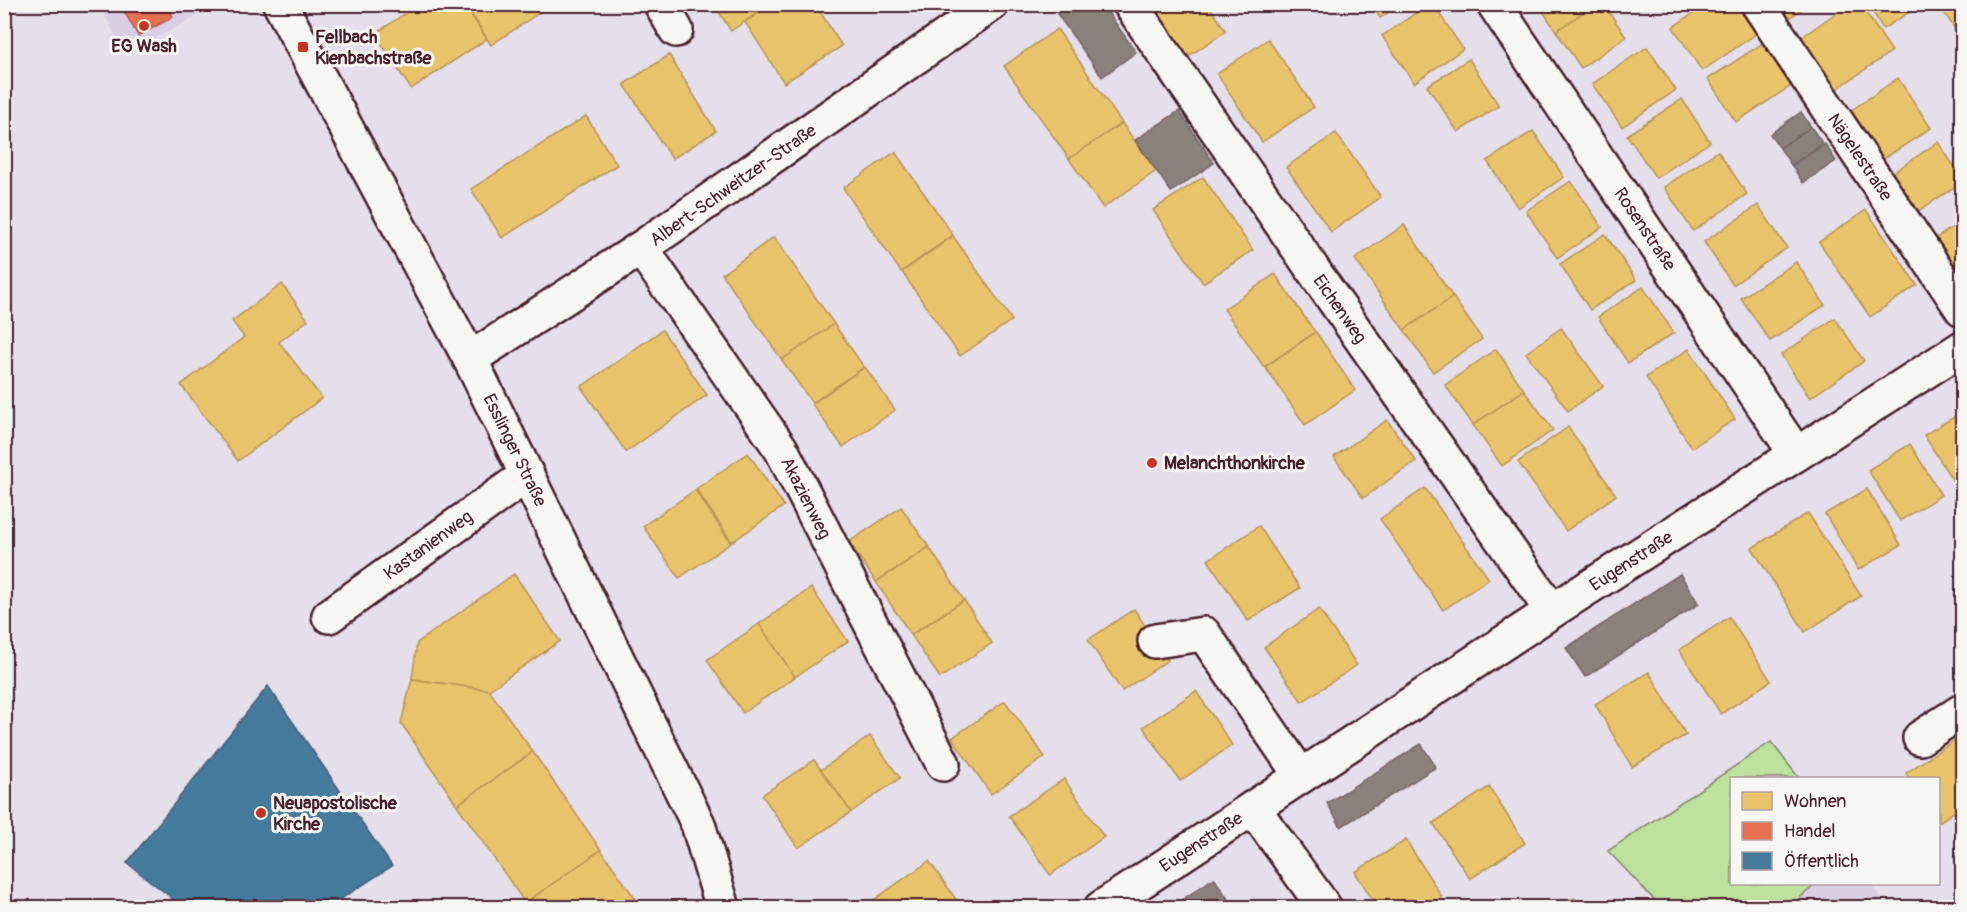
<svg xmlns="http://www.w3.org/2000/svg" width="1967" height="912" font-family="Pangolin,sans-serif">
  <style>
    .built { fill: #d8cee5 }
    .green { fill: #bce29d; stroke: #838064; stroke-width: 1.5 }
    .homes { fill: #e9c46a; stroke: #b99257; stroke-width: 1.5 }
    .shops { fill: #e76f51; stroke: #b85746; stroke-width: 1.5 }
    .public { fill: #457b9d; stroke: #465f7b; stroke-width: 1.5 }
    .industry { fill: #8a817c; stroke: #776464; stroke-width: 1.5 }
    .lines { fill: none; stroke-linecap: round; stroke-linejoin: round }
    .minor-casing { stroke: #4a1f2b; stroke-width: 38 }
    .major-casing { stroke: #4a1f2b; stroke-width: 38 }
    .minor { stroke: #f6f6f2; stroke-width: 33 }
    .major { stroke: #f6f6f2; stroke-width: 33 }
    .poi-dot { fill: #c8321e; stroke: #f6f6f2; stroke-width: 2 }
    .labels { text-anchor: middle; stroke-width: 6; stroke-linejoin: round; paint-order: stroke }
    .poi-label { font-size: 18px; font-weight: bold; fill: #4a1f2b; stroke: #f6f6f2; text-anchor: start }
    .street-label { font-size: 18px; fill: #4a1f2b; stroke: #f6f6f2 }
  </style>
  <rect width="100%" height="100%" fill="#e4dfea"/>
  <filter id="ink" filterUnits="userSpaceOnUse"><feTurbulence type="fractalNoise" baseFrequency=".0167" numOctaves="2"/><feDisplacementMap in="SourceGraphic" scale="12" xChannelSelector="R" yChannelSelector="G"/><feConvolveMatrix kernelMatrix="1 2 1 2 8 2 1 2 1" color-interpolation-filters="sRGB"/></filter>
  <g filter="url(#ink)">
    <g class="built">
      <path d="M100 5H217L134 50 117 39Z"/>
      <path d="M1816 884H1872L1887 907H1789Z"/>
    </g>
    <path class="green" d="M1771 742 1799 778H1732V884H1816L1789 907H1661L1608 851Z"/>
    <g class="homes">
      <path d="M419 4H464L487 39 411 89 375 34Z"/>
      <path d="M465 4H552L491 45Z"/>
      <path d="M714 4H770L731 31Z"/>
      <path d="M772 4H815L842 46 784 83 745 22Z"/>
      <path d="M1146 4H1208L1226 31 1183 60Z"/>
      <path d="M1371 4H1401L1380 18Z"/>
      <path d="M1429 4H1433L1463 49 1414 83 1382 36Z"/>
      <path d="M1538 4H1596L1556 31Z"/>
      <path d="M1596 4H1604L1626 37 1581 68 1556 31Z"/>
      <path d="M1707 4H1736L1756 34 1702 71 1673 27Z"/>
      <path d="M1774 4H1810L1785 21Z"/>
      <path d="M1849 4H1860L1892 51 1834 91 1799 39Z"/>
      <path d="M1868 4H1922L1883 29Z"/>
      <path d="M1939 4H1962V27L1956 31Z"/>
      <path d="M1057 29 1122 123 1069 159 1004 66Z"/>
      <path d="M1268 39 1314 107 1262 142 1217 74Z"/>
      <path d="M1763 43 1791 86 1736 122 1708 79Z"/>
      <path d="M1647 47 1676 90 1622 127 1592 84Z"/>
      <path d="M669 55 716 131 672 159 624 84Z"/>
      <path d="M1469 59 1499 106 1458 132 1427 86Z"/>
      <path d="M1898 78 1931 128 1882 160 1849 112Z"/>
      <path d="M1682 99 1710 142 1656 178 1627 135Z"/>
      <path d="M586 116 617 165 502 238 471 189Z"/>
      <path d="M1122 123 1156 171 1103 208 1069 159Z"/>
      <path d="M1533 131 1564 177 1518 208 1487 161Z"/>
      <path d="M1336 133 1381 197 1331 232 1286 167Z"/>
      <path d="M1938 142 1962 178V182L1917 212 1891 174Z"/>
      <path d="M1718 151 1747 194 1693 231 1664 187Z"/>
      <path d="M895 152 953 235 901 272 843 188Z"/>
      <path d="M1203 177 1253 250 1203 283 1153 210Z"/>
      <path d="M1571 181 1602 227 1557 258 1526 211Z"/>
      <path d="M1758 205 1787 248 1733 285 1704 242Z"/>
      <path d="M1866 210 1917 285 1870 317 1819 242Z"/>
      <path d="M1962 221V280L1935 239Z"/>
      <path d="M1404 225 1453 297 1404 330 1355 259Z"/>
      <path d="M1605 234 1636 280 1590 310 1560 264Z"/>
      <path d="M953 236 1012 320 960 356 902 272Z"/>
      <path d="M774 237 834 324 782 360 722 274Z"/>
      <path d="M1796 262 1825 305 1770 341 1741 298Z"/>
      <path d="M1275 274 1315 332 1264 367 1224 309Z"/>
      <path d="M282 284 308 320 279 342 322 398 238 461 181 385 244 337 232 321Z"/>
      <path d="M1643 287 1674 333 1628 363 1598 317Z"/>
      <path d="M1453 297 1482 339 1433 372 1404 330Z"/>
      <path d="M1835 318 1864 361 1810 398 1781 355Z"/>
      <path d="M834 324 864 367 812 403 782 360Z"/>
      <path d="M1561 328 1603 386 1568 411 1526 353Z"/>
      <path d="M662 330 707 395 626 452 581 387Z"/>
      <path d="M1316 332 1355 390 1305 425 1265 367Z"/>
      <path d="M1496 349 1524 390 1473 425 1445 385Z"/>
      <path d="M1689 349 1735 419 1692 448 1646 377Z"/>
      <path d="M865 367 895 410 843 447 812 404Z"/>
      <path d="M1524 390 1553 430 1502 466 1473 425Z"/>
      <path d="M1962 412V486L1958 489 1924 435Z"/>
      <path d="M1387 420 1416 461 1363 498 1334 457Z"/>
      <path d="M1568 427 1616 495 1566 531 1518 462Z"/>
      <path d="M1910 444 1941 495 1900 521 1868 470Z"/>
      <path d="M748 453 784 506 732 542 696 489Z"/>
      <path d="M1425 488 1489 579 1443 610 1380 519Z"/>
      <path d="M1867 489 1901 545 1858 570 1825 514Z"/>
      <path d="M695 490 731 543 679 578 643 526Z"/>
      <path d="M901 507 929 547 876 582 849 542Z"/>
      <path d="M1808 513 1861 596 1805 632 1752 548Z"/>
      <path d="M1259 526 1300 588 1248 621 1208 560Z"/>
      <path d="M929 547 964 600 911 635 876 582Z"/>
      <path d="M514 574 560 641 489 690 412 679 417 643Z"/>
      <path d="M811 588 848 641 795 677 759 624Z"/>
      <path d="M964 600 992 643 940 678 911 635Z"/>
      <path d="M1134 609 1168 660 1122 691 1088 640Z"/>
      <path d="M1319 609 1357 665 1302 702 1264 647Z"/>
      <path d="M1729 617 1771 681 1721 714 1679 650Z"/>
      <path d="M759 624 795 677 743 713 707 660Z"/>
      <path d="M1649 672 1686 735 1632 767 1595 704Z"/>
      <path d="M412 679 489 690 533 752 457 805 401 723Z"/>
      <path d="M1196 691 1232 745 1180 781 1143 727Z"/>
      <path d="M1005 701 1045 757 991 794 952 738Z"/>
      <path d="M870 736 900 778 851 812 821 770Z"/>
      <path d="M1959 737 1962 742V806L1939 822 1938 778H1909L1906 773Z"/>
      <path d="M533 752 601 850 525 903 457 805Z"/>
      <path d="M814 760 851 812 798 848 762 795Z"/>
      <path d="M1064 779 1104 837 1050 875 1009 816Z"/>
      <path d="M1489 787 1525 843 1470 879 1433 823Z"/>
      <path d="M1406 840 1442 897 1425 908H1378L1355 872Z"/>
      <path d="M601 850 642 908H528L525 903Z"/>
      <path d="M929 861 962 908H875L871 902Z"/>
      <path d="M1574 898 1580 908H1558Z"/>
    </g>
    <path class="shops" d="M120 4H167L173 17 138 36Z"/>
    <path class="public" d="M268 686 392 866 330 906 332 908H165L173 899 127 863Z"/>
    <g class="industry">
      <path d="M1071 4H1102L1136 52 1102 77 1057 14Z"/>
      <path d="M1179 111 1214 163 1171 192 1135 140Z"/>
      <path d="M1801 112 1811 127 1780 148 1770 134Z"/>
      <path d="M1811 127 1823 144 1791 165 1780 148Z"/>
      <path d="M1825 144 1836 161 1803 183 1792 166Z"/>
      <path d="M1680 574 1699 604 1585 677 1566 648Z"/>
      <path d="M1421 744 1436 767 1341 827 1327 803Z"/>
      <path d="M1214 878 1232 905 1229 908H1170Z"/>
    </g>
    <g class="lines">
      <defs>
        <g id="minor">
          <path d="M661 4 676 30"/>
          <path d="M1130 4 1329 293 1552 611"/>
          <path d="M1494 4 1796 454"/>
          <path d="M1758 4 1962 309"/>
          <path d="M641 248 781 449 943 764"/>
          <path d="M470 359 641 248 992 4"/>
          <path d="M329 616 527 475"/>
          <path d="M1155 641 1204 634 1301 776"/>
          <path d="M1920 738 1962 711"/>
          <path d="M1253 808 1325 908"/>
          <path d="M1101 908 1552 611 1962 348"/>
        </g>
        <path id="major" d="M280 4 470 359 698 824 723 908"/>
      </defs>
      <use href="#minor" class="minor-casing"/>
      <use href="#major" class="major-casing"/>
      <use href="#minor" class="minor"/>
      <use href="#major" class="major"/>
    </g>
  </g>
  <g class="poi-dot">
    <circle cx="144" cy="26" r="6"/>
    <rect x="297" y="41" width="12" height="12" rx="3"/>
    <circle cx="1152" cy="463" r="6"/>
    <circle cx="261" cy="813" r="6"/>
  </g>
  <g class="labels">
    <g class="poi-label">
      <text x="315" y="43">Fellbach<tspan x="315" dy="21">Kienbachstraße</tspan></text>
      <text x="144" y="52" text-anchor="middle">EG Wash</text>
      <text x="1164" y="469">Melanchthonkirche</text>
      <text x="273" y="809">Neuapostolische<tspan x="273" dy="21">Kirche</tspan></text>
    </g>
    <g class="street-label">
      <text transform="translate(1860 157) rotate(56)" y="6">Nägelestraße</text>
      <text transform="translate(733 185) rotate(-35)" y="6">Albert-Schweitzer-Straße</text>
      <text transform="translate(1645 229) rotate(56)" y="6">Rosenstraße</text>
      <text transform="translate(1340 309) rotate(55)" y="6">Eichenweg</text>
      <text transform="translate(515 450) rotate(64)" y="6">Esslinger Straße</text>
      <text transform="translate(806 498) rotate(63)" y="6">Akazienweg</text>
      <text transform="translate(428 545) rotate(-36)" y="6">Kastanienweg</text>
      <text transform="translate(1631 561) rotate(-33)" y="6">Eugenstraße</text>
      <text transform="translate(1201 842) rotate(-33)" y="6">Eugenstraße</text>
    </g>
  </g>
  <rect width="1967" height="912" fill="none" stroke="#f6f6f2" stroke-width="24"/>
  <rect x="12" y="12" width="1943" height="888" fill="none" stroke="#4a1f2b" stroke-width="2" filter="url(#ink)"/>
  <rect x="1730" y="777" width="210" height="108" fill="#f6f6f2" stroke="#b1a0a2" stroke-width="1.5"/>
  <rect x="1742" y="792" width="30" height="18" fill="#e9c46a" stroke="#b1a0a2" stroke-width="1.5"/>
  <text x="1784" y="807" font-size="18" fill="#4a1f2b">Wohnen</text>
  <rect x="1742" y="822" width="30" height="18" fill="#e76f51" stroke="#b1a0a2" stroke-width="1.5"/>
  <text x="1784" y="837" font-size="18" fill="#4a1f2b">Handel</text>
  <rect x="1742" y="852" width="30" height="18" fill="#457b9d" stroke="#b1a0a2" stroke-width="1.5"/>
  <text x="1784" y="867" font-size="18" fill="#4a1f2b">Öffentlich</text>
</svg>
